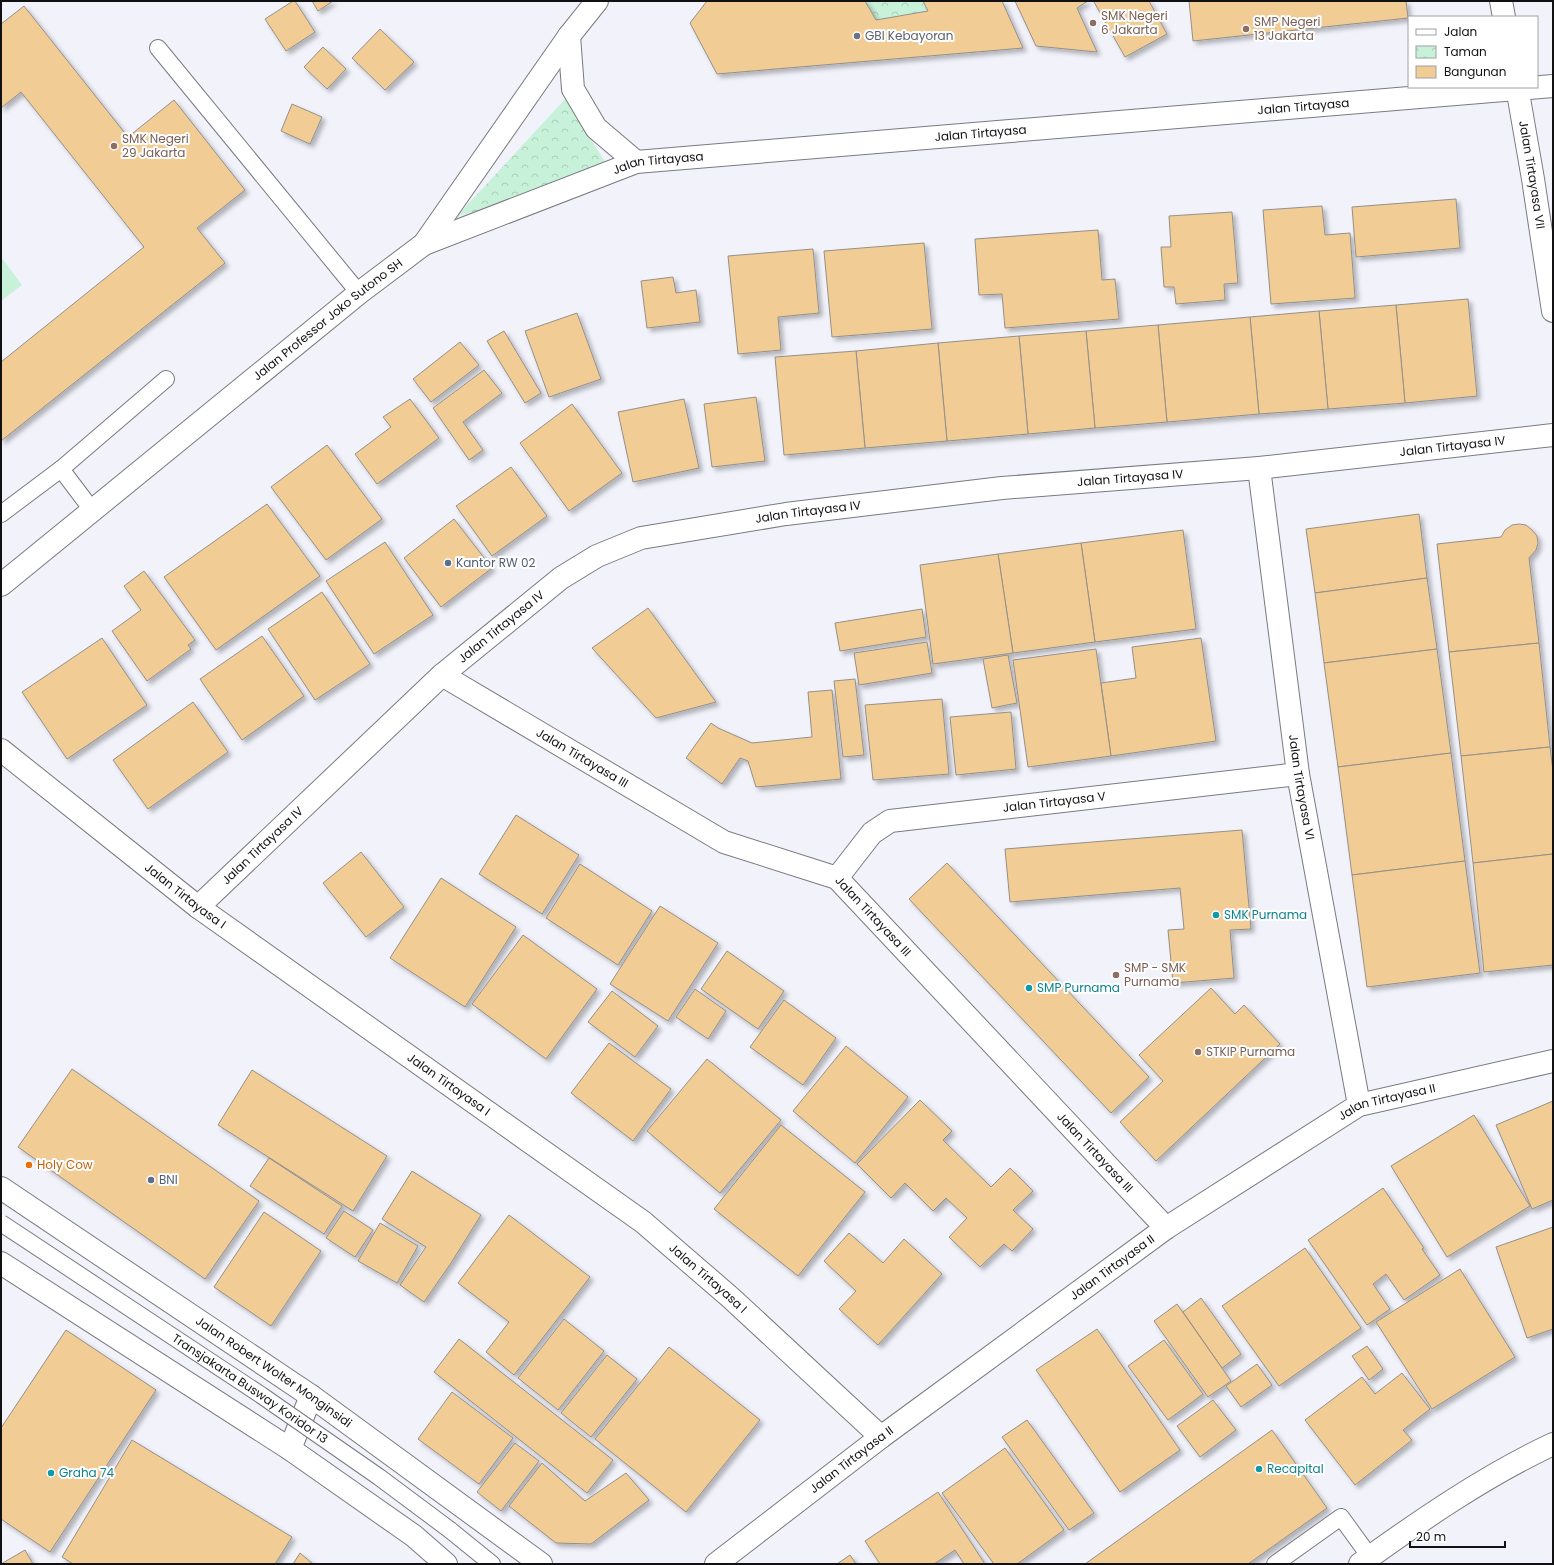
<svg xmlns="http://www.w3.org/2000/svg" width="1554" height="1565" font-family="Poppins,sans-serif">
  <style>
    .green { fill: #c8f1d9 }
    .park { fill: url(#park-crowns) }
    .building { fill: #f1cc95; stroke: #959089; filter: url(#shadow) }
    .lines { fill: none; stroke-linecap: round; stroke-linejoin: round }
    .lane-casing { stroke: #797a82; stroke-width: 18 }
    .street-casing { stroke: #797a82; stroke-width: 24 }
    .secondary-casing { stroke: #797a82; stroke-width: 24 }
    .primary-casing { stroke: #797a82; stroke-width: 24 }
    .lane { stroke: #fff; stroke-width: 16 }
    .street { stroke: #fff; stroke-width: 22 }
    .secondary { stroke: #fff; stroke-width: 22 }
    .primary { stroke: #fff; stroke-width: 22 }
    .lane-bridge-casing { stroke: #797a82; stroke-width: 18; stroke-linecap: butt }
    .lane-bridge { stroke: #fff; stroke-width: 16 }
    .education-dot { fill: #8d6e63; stroke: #fff; stroke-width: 1.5 }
    .worship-dot { fill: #6b7280; stroke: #fff; stroke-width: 1.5 }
    .service-dot { fill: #5c6f8a; stroke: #fff; stroke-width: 1.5 }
    .culture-dot { fill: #0f9aa8; stroke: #fff; stroke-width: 1.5 }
    .food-dot { fill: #e8710a; stroke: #fff; stroke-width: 1.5 }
    .labels { text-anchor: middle; stroke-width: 4; stroke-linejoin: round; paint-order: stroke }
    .education-label { font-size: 12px; fill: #785e54; stroke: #fff; text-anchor: start }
    .worship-label { font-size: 12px; fill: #5b616d; stroke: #fff; text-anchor: start }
    .street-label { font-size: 12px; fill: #111114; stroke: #fff }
    .service-label { font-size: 12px; fill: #4e5e75; stroke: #fff; text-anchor: start }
    .culture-label { font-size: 12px; fill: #0d838f; stroke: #fff; text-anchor: start }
    .food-label { font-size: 12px; fill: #c56008; stroke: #fff; text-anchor: start }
  </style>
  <defs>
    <pattern id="park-crowns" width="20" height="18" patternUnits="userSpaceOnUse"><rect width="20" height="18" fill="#c8f1d9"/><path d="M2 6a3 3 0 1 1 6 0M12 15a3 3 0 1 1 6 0" fill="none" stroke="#abceb9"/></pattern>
    <filter id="shadow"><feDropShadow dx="3.5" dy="3.5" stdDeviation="2" flood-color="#0004"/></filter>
  </defs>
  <rect width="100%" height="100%" fill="#f2f2fb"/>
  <path class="green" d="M1 257 22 285 1 301Z"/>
  <g class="park">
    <path d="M865 1H923L928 11 876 20Z"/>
    <path d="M568 96 590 138 615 178 457 216Z"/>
  </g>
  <g class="building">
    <path d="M293 1H295L315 32 286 51 265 19Z"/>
    <path d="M312 1H333L318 11Z"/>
    <path d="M707 1H865L876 20 928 11 923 1H1002L1023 48 717 74 690 23Z"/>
    <path d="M1015 1H1088L1077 8 1097 52 1036 46Z"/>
    <path d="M1095 1H1149L1167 34 1125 57 1094 2Z"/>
    <path d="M1189 1H1406L1408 18 1193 41Z"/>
    <path d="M24 6 128 137 174 100 245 190 197 228 225 263 1 441V362L144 247 21 92 1 108V24Z"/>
    <path d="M380 29 414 62 385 90 352 58Z"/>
    <path d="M323 47 346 69 327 89 304 67Z"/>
    <path d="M292 104 322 117 310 144 281 131Z"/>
    <path d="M1456 199 1460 248 1356 257 1352 207Z"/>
    <path d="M1322 206 1325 235 1350 233 1355 298 1271 304 1263 210Z"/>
    <path d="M1232 212 1238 283 1224 284 1225 300 1176 304 1174 287H1164L1161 247H1171L1169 216Z"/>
    <path d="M1098 230 1102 280 1115 279 1119 319 1005 328 1002 294 979 295 975 239Z"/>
    <path d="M924 243 932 329 832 337 824 251Z"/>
    <path d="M813 249 819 313 778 317 781 350 738 354 728 256Z"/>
    <path d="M673 277 676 293 696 290 700 322 647 328 641 281Z"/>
    <path d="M1468 299 1477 396 1405 403 1396 305Z"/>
    <path d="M1396 305 1405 403 1328 409 1319 311Z"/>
    <path d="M1319 311 1328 409 1259 414 1250 317Z"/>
    <path d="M577 313 601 379 549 397 525 331Z"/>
    <path d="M1250 317 1259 414 1167 422 1158 325Z"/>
    <path d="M1158 325 1167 422 1095 428 1086 331Z"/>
    <path d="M504 331 541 393 525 403 487 341Z"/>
    <path d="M1086 331 1095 428 1028 434 1019 336Z"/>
    <path d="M1019 336 1028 434 947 441 938 343Z"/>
    <path d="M460 342 479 365 431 402 413 379Z"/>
    <path d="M938 343 947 441 865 448 856 351Z"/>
    <path d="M856 351 865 448 784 455 775 357Z"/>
    <path d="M484 370 502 393 463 422 483 450 469 460 433 408Z"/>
    <path d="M756 397 765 461 712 467 704 404Z"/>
    <path d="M410 399 439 438 377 484 355 454 391 427 383 417Z"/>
    <path d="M684 399 699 468 633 482 618 412Z"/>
    <path d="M572 404 622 473 569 511 520 443Z"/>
    <path d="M327 445 382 519 326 560 271 487Z"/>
    <path d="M511 467 547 516 492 556 456 506Z"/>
    <path d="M267 504 320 576 216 650 164 577Z"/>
    <path d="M1419 514 1427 578 1315 593 1306 529Z"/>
    <path d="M454 519 492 568 441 607 404 558Z"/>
    <path d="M1519 524 1526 525 1532 530 1537 536 1538 543 1536 550 1529 558 1539 643 1449 652 1437 544 1501 537 1505 530 1512 525Z"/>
    <path d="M1183 530 1196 629 1095 642 1081 543Z"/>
    <path d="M385 542 433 615 374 654 326 581Z"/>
    <path d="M1081 543 1095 642 1013 653 998 554Z"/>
    <path d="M998 554 1013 653 933 664 920 565Z"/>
    <path d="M144 571 195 640 188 645 191 649 147 681 112 631 141 610 124 586Z"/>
    <path d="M1427 578 1437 649 1324 663 1315 593Z"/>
    <path d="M322 592 370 664 315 700 268 629Z"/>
    <path d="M648 608 716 702 656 718 592 648Z"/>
    <path d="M922 609 926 637 840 651 835 623Z"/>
    <path d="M262 636 304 696 242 740 200 679Z"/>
    <path d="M102 638 147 705 67 759 22 692Z"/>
    <path d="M1201 638 1216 741 1111 756 1101 683 1136 678 1132 647Z"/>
    <path d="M927 642 932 673 859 685 854 653Z"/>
    <path d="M1539 643 1550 747 1461 756 1449 652Z"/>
    <path d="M1096 649 1111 756 1028 767 1013 660Z"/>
    <path d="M1437 649 1451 753 1338 767 1324 663Z"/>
    <path d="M1008 655 1017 703 992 708 983 659Z"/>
    <path d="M855 679 864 755 843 757 834 681Z"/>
    <path d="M832 690 841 779 756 787 748 761 740 758 722 784 686 758 711 723 718 728 752 743 812 737 808 692Z"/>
    <path d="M942 699 949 774 873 780 865 705Z"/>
    <path d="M193 702 228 752 148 809 113 760Z"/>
    <path d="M1011 712 1016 769 956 775 950 717Z"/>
    <path d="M1550 747 1553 771V854L1473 863 1461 756Z"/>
    <path d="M1451 753 1465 861 1352 875 1338 767Z"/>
    <path d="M516 815 579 855 542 914 479 874Z"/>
    <path d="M1242 830 1251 929 1230 930 1234 978 1173 983 1168 930 1184 929 1180 888 1010 902 1005 849Z"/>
    <path d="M361 852 404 907 366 937 323 883Z"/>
    <path d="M1553 854V965L1484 972 1473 863Z"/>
    <path d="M1465 861 1480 973 1367 987 1352 875Z"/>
    <path d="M947 863 1149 1077 1111 1113 909 899Z"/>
    <path d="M580 864 652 911 618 965 546 918Z"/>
    <path d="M441 878 516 927 465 1007 390 958Z"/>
    <path d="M660 906 718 943 668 1021 610 984Z"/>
    <path d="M523 935 597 989 546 1059 472 1004Z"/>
    <path d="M727 951 784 991 758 1029 701 989Z"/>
    <path d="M1211 988 1235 1014 1244 1005 1280 1044 1156 1161 1120 1122 1163 1081 1139 1055Z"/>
    <path d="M695 989 726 1011 708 1039 676 1017Z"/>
    <path d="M612 991 658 1026 635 1057 588 1022Z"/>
    <path d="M784 1000 836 1038 803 1085 750 1047Z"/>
    <path d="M609 1043 671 1089 633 1141 571 1093Z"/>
    <path d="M846 1046 908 1097 855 1163 793 1111Z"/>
    <path d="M707 1059 781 1120 720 1193 647 1131Z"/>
    <path d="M72 1069 259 1201 205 1279 18 1147Z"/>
    <path d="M252 1070 387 1156 353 1211 218 1125Z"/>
    <path d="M920 1100 952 1131 943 1140 991 1187 1010 1168 1033 1191 1013 1210 1033 1229 1012 1251 1004 1244 980 1267 949 1237 967 1218 946 1198 933 1211 905 1183 891 1198 857 1164Z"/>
    <path d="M1553 1101V1200L1532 1209 1496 1125Z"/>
    <path d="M1474 1115 1530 1206 1447 1257 1391 1166Z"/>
    <path d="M781 1125 865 1192 798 1276 714 1209Z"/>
    <path d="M269 1158 342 1206 324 1234 250 1186Z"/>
    <path d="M412 1171 481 1215 451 1263 424 1302 400 1285 426 1247 382 1219Z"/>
    <path d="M1383 1188 1424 1248 1422 1249 1440 1275 1404 1300 1386 1274 1373 1284 1390 1309 1367 1325 1308 1240Z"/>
    <path d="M344 1211 373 1230 355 1257 326 1238Z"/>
    <path d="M264 1212 321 1251 271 1326 214 1287Z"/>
    <path d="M509 1215 590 1277 514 1375 486 1352 509 1322 458 1283Z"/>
    <path d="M380 1223 418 1246 397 1283 358 1261Z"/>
    <path d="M1553 1227V1329L1527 1338 1496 1247Z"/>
    <path d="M849 1233 883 1263 904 1239 942 1274 878 1345 839 1309 856 1291 824 1261Z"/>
    <path d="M1305 1248 1361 1328 1279 1386 1222 1306Z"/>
    <path d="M1460 1269 1515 1357 1432 1409 1376 1322Z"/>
    <path d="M1201 1298 1241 1354 1222 1368 1183 1312Z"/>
    <path d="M1177 1304 1231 1381 1208 1397 1154 1321Z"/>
    <path d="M564 1319 604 1351 558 1410 518 1378Z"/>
    <path d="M1097 1329 1180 1450 1120 1492 1036 1370Z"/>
    <path d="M66 1330 156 1390 50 1552 1 1519V1428Z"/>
    <path d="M459 1339 613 1460 587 1493 434 1372Z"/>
    <path d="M1164 1340 1203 1394 1168 1420 1128 1366Z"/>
    <path d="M1367 1346 1383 1369 1369 1380 1352 1356Z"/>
    <path d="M669 1347 760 1420 686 1512 595 1439Z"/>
    <path d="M607 1355 637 1379 591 1437 561 1413Z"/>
    <path d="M1257 1364 1272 1385 1241 1407 1226 1386Z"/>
    <path d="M1402 1373 1430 1409 1403 1430 1412 1440 1355 1485 1305 1420 1362 1377 1375 1394Z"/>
    <path d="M452 1392 513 1438 479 1484 418 1439Z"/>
    <path d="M1213 1400 1236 1430 1200 1457 1177 1426Z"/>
    <path d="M1027 1420 1094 1513 1069 1530 1002 1437Z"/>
    <path d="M1272 1430 1327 1508 1248 1564H1085Z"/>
    <path d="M132 1440 292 1537 275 1564H73L62 1557Z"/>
    <path d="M515 1443 539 1461 501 1511 477 1492Z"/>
    <path d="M1005 1448 1064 1530 1017 1564H994L942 1493Z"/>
    <path d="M542 1463 585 1501 626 1473 649 1500 591 1544 556 1543 509 1506Z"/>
    <path d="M938 1492 985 1564H964L955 1550 934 1564H880L865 1541Z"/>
    <path d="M25 1550 33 1564H1Z"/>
    <path d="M300 1553 313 1564H293Z"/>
    <path d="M850 1555 856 1564H837Z"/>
  </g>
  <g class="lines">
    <defs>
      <g id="lane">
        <path d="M158 48 359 293"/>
        <path d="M61 469 92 510"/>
        <path d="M1 514 61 469 166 379"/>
        <path d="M450 1530 492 1564"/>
        <path d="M1275 1564 1341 1517 1370 1557"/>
      </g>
      <g id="street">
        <path d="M1501 1 1504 17"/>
        <path id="s1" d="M1517 87 1533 179 1553 311"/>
        <path id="s2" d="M1259 468 1298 774 1359 1105"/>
        <path id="s3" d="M442 675 724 842 837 878 1166 1228"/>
        <path id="s4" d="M1 750 198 907 643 1222 731 1298 881 1437"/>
        <path id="s5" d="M837 878 872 833 890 821 1298 774"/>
        <path id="s6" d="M198 907 442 675 561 578 597 556 641 538 786 514 1002 488 1259 468 1553 435"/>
        <path id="s7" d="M716 1564 881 1437 1166 1228 1359 1105 1553 1061"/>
        <path d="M1360 1564C1421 1520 1485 1476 1553 1444"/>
      </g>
      <g id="secondary">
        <path d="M569 36 573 89 596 128 636 162"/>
        <path id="s8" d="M424 244 636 162 1553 86"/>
        <path id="s9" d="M1 585 359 293 424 244 569 36 597 1"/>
      </g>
      <g id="primary">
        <path id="s10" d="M1 1188 311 1396 541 1564"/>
        <path d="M1 1263 290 1449 414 1536 446 1564"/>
        <path d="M290 1449 311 1396"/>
      </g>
    </defs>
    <use href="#lane" class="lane-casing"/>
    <use href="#street" class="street-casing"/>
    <use href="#secondary" class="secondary-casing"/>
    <use href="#primary" class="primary-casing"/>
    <use href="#lane" class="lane"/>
    <use href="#street" class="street"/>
    <use href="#secondary" class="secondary"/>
    <use href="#primary" class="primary"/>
    <defs>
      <g id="lane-bridge">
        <path id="s11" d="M1 1223 261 1395 379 1477 450 1530"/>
      </g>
    </defs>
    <use href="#lane-bridge" class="lane-bridge-casing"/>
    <use href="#lane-bridge" class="lane-bridge"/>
  </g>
  <g class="education-dot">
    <circle cx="1093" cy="23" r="4"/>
    <circle cx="1246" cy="29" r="4"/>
    <circle cx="114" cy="146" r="4"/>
    <circle cx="1116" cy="975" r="4"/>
    <circle cx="1198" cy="1052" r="4"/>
  </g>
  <circle class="worship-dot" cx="857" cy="36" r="4"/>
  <g class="service-dot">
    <circle cx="448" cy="563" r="4"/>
    <circle cx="151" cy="1180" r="4"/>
  </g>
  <g class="culture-dot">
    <circle cx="1216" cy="915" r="4"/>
    <circle cx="1029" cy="988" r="4"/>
    <circle cx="1259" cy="1469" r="4"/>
    <circle cx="51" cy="1473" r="4"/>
  </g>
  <circle class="food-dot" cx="29" cy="1165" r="4"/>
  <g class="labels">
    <g class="education-label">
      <text x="1101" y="20">SMK Negeri<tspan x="1101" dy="14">6 Jakarta</tspan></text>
      <text x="1254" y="26">SMP Negeri<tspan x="1254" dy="14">13 Jakarta</tspan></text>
      <text x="122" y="143">SMK Negeri<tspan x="122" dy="14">29 Jakarta</tspan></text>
      <text x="1124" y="972">SMP - SMK<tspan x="1124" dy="14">Purnama</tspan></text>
      <text x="1206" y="1056">STKIP Purnama</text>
    </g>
    <g class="worship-label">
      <text x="865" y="40">GBI Kebayoran</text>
    </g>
    <g class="street-label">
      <text dy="4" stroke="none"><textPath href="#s8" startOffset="897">Jalan Tirtayasa</textPath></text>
      <text dy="4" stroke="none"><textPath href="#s8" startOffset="573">Jalan Tirtayasa</textPath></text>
      <text dy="4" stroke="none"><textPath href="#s8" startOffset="249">Jalan Tirtayasa</textPath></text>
      <text dy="4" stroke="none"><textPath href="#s1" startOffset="89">Jalan Tirtayasa VII</textPath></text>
      <text dy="4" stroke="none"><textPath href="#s9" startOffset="421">Jalan Professor Joko Sutono SH</textPath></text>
      <text dy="4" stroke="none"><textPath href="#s6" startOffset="1397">Jalan Tirtayasa IV</textPath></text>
      <text dy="4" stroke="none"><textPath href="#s6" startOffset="1073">Jalan Tirtayasa IV</textPath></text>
      <text dy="4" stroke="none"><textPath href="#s6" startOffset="749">Jalan Tirtayasa IV</textPath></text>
      <text dy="4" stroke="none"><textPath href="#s6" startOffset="413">Jalan Tirtayasa IV</textPath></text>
      <text dy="4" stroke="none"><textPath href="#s3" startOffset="163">Jalan Tirtayasa III</textPath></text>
      <text dy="4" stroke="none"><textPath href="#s2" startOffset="322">Jalan Tirtayasa VI</textPath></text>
      <text dy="4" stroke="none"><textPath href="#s5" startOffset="244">Jalan Tirtayasa V</textPath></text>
      <text dy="4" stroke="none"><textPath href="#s6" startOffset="89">Jalan Tirtayasa IV</textPath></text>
      <text dy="4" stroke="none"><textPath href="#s4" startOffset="235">Jalan Tirtayasa I</textPath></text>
      <text dy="4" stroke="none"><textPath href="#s3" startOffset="499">Jalan Tirtayasa III</textPath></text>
      <text dy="4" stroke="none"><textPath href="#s4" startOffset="559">Jalan Tirtayasa I</textPath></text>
      <text dy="4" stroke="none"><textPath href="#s7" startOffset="818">Jalan Tirtayasa II</textPath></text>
      <text dy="4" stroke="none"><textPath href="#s3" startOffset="823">Jalan Tirtayasa III</textPath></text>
      <text dy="4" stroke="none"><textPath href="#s7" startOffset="495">Jalan Tirtayasa II</textPath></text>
      <text dy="4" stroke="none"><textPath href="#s4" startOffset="883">Jalan Tirtayasa I</textPath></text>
      <text dy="4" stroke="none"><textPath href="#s10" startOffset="329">Jalan Robert Wolter Monginsidi</textPath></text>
      <text dy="4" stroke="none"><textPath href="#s11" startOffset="299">Transjakarta Busway Koridor 13</textPath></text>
      <text dy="4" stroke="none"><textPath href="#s7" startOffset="171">Jalan Tirtayasa II</textPath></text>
    </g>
    <g class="service-label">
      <text x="456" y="567">Kantor RW 02</text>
      <text x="159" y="1184">BNI</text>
    </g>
    <g class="culture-label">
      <text x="1224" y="919">SMK Purnama</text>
      <text x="1037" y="992">SMP Purnama</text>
      <text x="1267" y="1473">Recapital</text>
      <text x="59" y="1477">Graha 74</text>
    </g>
    <g class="food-label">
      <text x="37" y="1169">Holy Cow</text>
    </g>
  </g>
  <rect width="1554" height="1565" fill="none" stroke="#111114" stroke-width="4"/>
  <rect x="1408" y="16" width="130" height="72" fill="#ffffff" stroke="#a0a0a1"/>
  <rect x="1416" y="29" width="20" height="6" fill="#ffffff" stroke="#a0a0a1"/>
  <text x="1444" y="36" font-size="12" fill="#111114">Jalan</text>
  <rect x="1416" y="46" width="20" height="12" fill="url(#park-crowns)" stroke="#a0a0a1"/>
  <text x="1444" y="56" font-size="12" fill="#111114">Taman</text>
  <rect x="1416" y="66" width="20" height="12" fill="#f1cc95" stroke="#a0a0a1"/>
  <text x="1444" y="76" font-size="12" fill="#111114">Bangunan</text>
  <path d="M1410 1541v6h95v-6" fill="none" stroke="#111114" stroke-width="2"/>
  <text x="1416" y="1541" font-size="12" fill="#111114" stroke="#ffffff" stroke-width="3" paint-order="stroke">20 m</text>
</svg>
